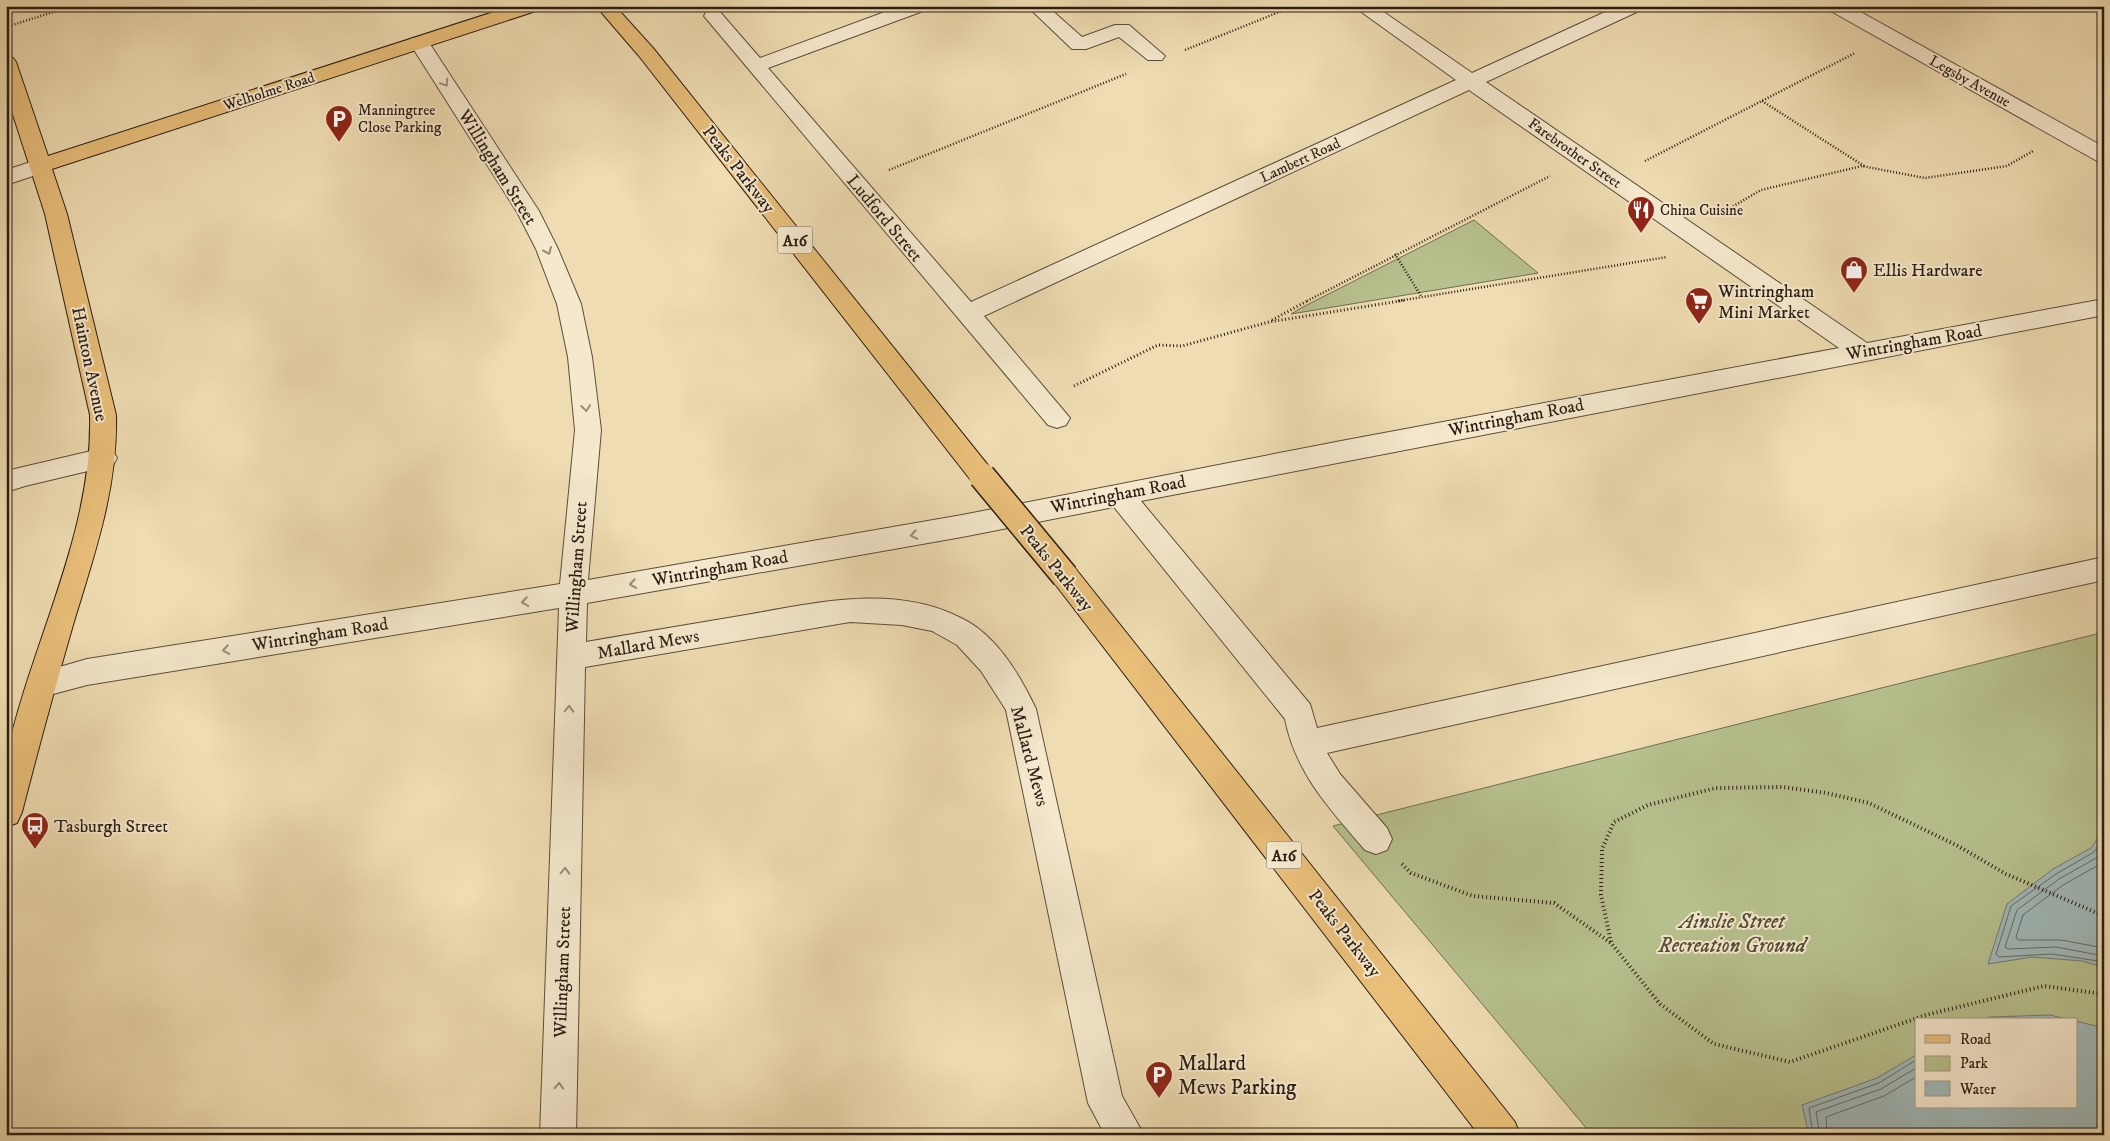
<svg xmlns="http://www.w3.org/2000/svg" width="2110" height="1141" font-family="'IM FELL DW Pica',serif">
  <style>
    .green { fill: #b7c18e; stroke: #706f50; fill-rule: evenodd }
    .water { fill: #a0b8b8; stroke: #717a76 }
    .lines { fill: none; stroke-linecap: round; stroke-linejoin: round }
    .shore { stroke: #656a66; stroke-width: 1 }
    .minor-casing { stroke: #5b4d3b; stroke-width: 2 }
    .major-casing { stroke: #2a1d13; stroke-width: 2 }
    .highway-casing { stroke: #2a1d13; stroke-width: 2 }
    .path-far2 { stroke: #2a1d13; stroke-width: 2.5; stroke-dasharray: 1 2; stroke-linecap: butt }
    .path-far1 { stroke: #2a1d13; stroke-width: 3; stroke-dasharray: 1 2.5; stroke-linecap: butt }
    .path { stroke: #2a1d13; stroke-width: 4; stroke-dasharray: 1 3; stroke-linecap: butt }
    .minor { fill: #f5e8cd; fill-rule: evenodd }
    .major { fill: #e8be79; fill-rule: evenodd }
    .highway { fill: #e8be79; fill-rule: evenodd }
    .highway-bridge-casing { stroke: #2a1d13; stroke-width: 29; stroke-linecap: butt }
    .highway-bridge { stroke: #e8be79; stroke-width: 26 }
    .oneway { stroke: #9a8d79 }
    .labels { text-anchor: middle; stroke-width: 4; stroke-linejoin: round; paint-order: stroke }
    .far-street-label { font-size: 15px; fill: #2a1d13; stroke: #f5e8cd }
    .far-poi-label { font-size: 15px; fill: #2a1d13; stroke: #f5e8cd; text-anchor: start }
    .shield { fill: #f5e8cd; stroke: #675a4b; stroke-width: 1 }
    .shield-label { font-size: 16px; font-weight: bold; fill: #2a1d13 }
    .street-label { font-size: 18px; fill: #2a1d13; stroke: #f5e8cd }
    .poi-label { font-size: 18px; fill: #2a1d13; stroke: #f5e8cd; text-anchor: start }
    .near-park-label { font-size: 21px; font-style: italic; fill: #544e38; stroke: #f5e8cd }
    .near-poi-label { font-size: 21px; fill: #2a1d13; stroke: #f5e8cd; text-anchor: start }
  </style>
  <rect width="100%" height="100%" fill="#efdcb2"/>
  <filter id="stains"><feTurbulence type="fractalNoise" baseFrequency=".004" numOctaves="4"/><feColorMatrix values="0 0 0 0 .2 0 0 0 0 .09 0 0 0 0 .02 0 0 0 .5 -.17"/></filter>
  <radialGradient id="worn" r=".72"><stop offset=".6" stop-color="#630" stop-opacity="0"/><stop offset="1" stop-color="#630" stop-opacity=".3"/></radialGradient>
  <g class="green">
    <path d="M1474 220 1538 273 1291 314 1301 308Z"/>
    <path d="M2104 632V1135H1592L1333 826ZM1916 1020H2076V1107H1916Z"/>
  </g>
  <g class="water">
    <path d="M2104 829V967L2082 961 2032 957 1988 964 2007 904 2053 869 2091 848Z"/>
    <path d="M2050 1015 2071 1020H1984L1990 1017Z"/>
    <path d="M2076 1021 2104 1028V1135H1809L1802 1105 1877 1078 1916 1055V1107H2076Z"/>
  </g>
  <g class="lines">
    <g class="shore">
      <path d="M2104 838 2094 852 2056 874 2011 906 1996 954 1999 957 2052 954 2104 962"/>
      <path d="M2104 849 2098 857 2059 879 2017 910 2005 947 2008 949 2056 947 2104 956"/>
      <path d="M2104 862 2063 885 2023 915 2016 937 2018 940H2061L2104 948"/>
      <path d="M1813 1135 1809 1108 1879 1083 1916 1060"/>
      <path d="M1820 1135 1816 1112 1881 1089 1916 1068"/>
      <path d="M1827 1135 1826 1117 1884 1096 1916 1077"/>
    </g>
    <defs>
      <g id="minor">
        <path d="M901 6H928L926 10 768 68 971 302 1456 80 1353 6H1375L1472 73 1618 6H1643L1641 10 1486 82 1867 343 2104 299V315L1141 501 1310 704 1317 728 2104 557V580L1327 753 1340 774 1387 828 1392 839 1387 850 1376 854 1365 850C1330 809 1296 774 1285 719L1114 507 962 537 587 603 586 642C637 633 688 625 740 616 812 604 893 582 963 619 997 636 1020 675 1036 709L1122 1096 1144 1135H1105L1088 1103 1006 710 981 671 957 645 932 631 902 625 850 622 585 667 576 1135H540L559 608 87 685 42 697 32 693 27 684 32 675 87 659 560 584 575 430 568 357 557 304 536 249 517 212 409 42 412 38H426L539 211 558 249 581 304 592 357 601 430 588 580 962 515 1341 441 1839 348 1469 90 984 316 1070 418 1066 425 1057 428 1048 425 704 16 706 12H720L760 58Z"/>
        <path d="M1027 6H1047L1082 37 1115 25H1129L1165 56 1162 60H1148L1119 37 1086 49H1072Z"/>
        <path d="M1082 6H1100V7L1098 11H1084Z"/>
        <path d="M1827 6H1850L2104 147V163L2097 161 1829 10Z"/>
        <path d="M40 159 48 161 51 166 48 171 6 185V170Z"/>
        <path d="M104 448 113 451 117 458 113 465 25 486 6 492V471Z"/>
      </g>
      <path id="major" d="M512 6H541L539 10 52 169 67 214 116 415C118 489 94 555 73 625 55 687 38 750 22 812L17 823 6 827C6 805 2 775 7 754 32 641 93 533 90 415L45 214 6 93V56L13 58 16 62 48 156Z"/>
      <g id="highway">
        <path d="M596 6H615L653 48 991 469 995 476 991 483 982 486 973 483 639 56Z"/>
        <path d="M1065 564 1075 568 1515 1122 1520 1135H1479L1055 584 1051 576 1055 568Z"/>
      </g>
    </defs>
    <use href="#minor" class="minor-casing"/>
    <use href="#major" class="major-casing"/>
    <use href="#highway" class="highway-casing"/>
    <g class="path-far2">
      <path d="M6 27 72 6"/>
      <path d="M1185 50 1294 6"/>
      <path d="M1762 101 1864 166"/>
      <path d="M1645 161 1855 53"/>
      <path d="M889 170 1126 74"/>
      <path d="M1720 214 1761 190 1862 166 1925 178 2007 166 2033 151"/>
      <path d="M1395 254 1421 296"/>
      <path d="M1307 301 1550 176"/>
      <path d="M1398 301 1667 257"/>
    </g>
    <g class="path-far1">
      <path d="M1272 320 1309 300"/>
      <path d="M1074 386 1158 345 1182 346 1269 322 1406 300"/>
    </g>
    <g class="path">
      <path d="M1402 864 1411 873 1473 896 1554 903 1611 943 1660 1004 1714 1044 1790 1062 1926 1015 2044 986 2104 994"/>
      <path d="M1611 942 1601 895 1602 849 1614 822 1648 805 1716 788 1783 787 1826 793 1869 803 1956 845 2006 874 2104 916"/>
    </g>
    <use href="#minor" class="minor"/>
    <use href="#major" class="major"/>
    <use href="#highway" class="highway"/>
    <defs>
      <path id="highway-bridge" d="M982 476 1065 576"/>
    </defs>
    <use href="#highway-bridge" class="highway-bridge-casing"/>
    <use href="#highway-bridge" class="highway-bridge"/>
  </g>
  <defs><path id="oneway-chevron" d="M-2-3.5L2.5 0L-2 3.5" fill="none" stroke-width="1.6" stroke-linecap="round" stroke-linejoin="round" transform="scale(1.25)"/></defs>
  <g class="oneway">
    <use href="#oneway-chevron" transform="translate(445 83) rotate(57)"/>
    <use href="#oneway-chevron" transform="translate(548 251) rotate(66)"/>
    <use href="#oneway-chevron" transform="translate(586 408) rotate(83)"/>
    <use href="#oneway-chevron" transform="translate(914 535) rotate(170)"/>
    <use href="#oneway-chevron" transform="translate(633 584) rotate(170)"/>
    <use href="#oneway-chevron" transform="translate(525 602) rotate(171)"/>
    <use href="#oneway-chevron" transform="translate(226 650) rotate(171)"/>
    <use href="#oneway-chevron" transform="translate(569 709) rotate(-88)"/>
    <use href="#oneway-chevron" transform="translate(565 871) rotate(-88)"/>
    <use href="#oneway-chevron" transform="translate(559 1086) rotate(-88)"/>
  </g>
  <defs>
    <symbol id="parking-pin" viewBox="-11 -11 22 30"><path d="M0 17L-7.5 6A9.5 9.5 0 1 1 7.5 6Z" fill="#8f2418" stroke="#f5e8cd"/><path d="M-3.5-5.5H1a3.5 3.5 0 0 1 0 7H-1V5.5H-3.5ZM-1-3.4V-.6H.8a1.4 1.4 0 0 0 0-2.8Z" fill="#fff"/></symbol>
    <symbol id="restaurant-pin" viewBox="-11 -11 22 30"><path d="M0 17L-7.5 6A9.5 9.5 0 1 1 7.5 6Z" fill="#8f2418" stroke="#f5e8cd"/><path d="M-5-6h1v4h1v-4h1v4h1v-4h1v5L-1.5 .5V6h-2V.5L-5-1ZM5-6V6H3V1.5H1.5Q1.5-4 5-6Z" fill="#fff"/></symbol>
    <symbol id="shop-pin" viewBox="-11 -11 22 30"><path d="M0 17L-7.5 6A9.5 9.5 0 1 1 7.5 6Z" fill="#8f2418" stroke="#f5e8cd"/><path d="M-5-2.5h2.3a2.7 3.5 0 0 1 5.4 0H5L5.5 6h-11ZM-1.5-2.5h3a1.5 2.3 0 0 0-3 0Z" fill="#fff"/></symbol>
    <symbol id="supermarket-pin" viewBox="-11 -11 22 30"><path d="M0 17L-7.5 6A9.5 9.5 0 1 1 7.5 6Z" fill="#8f2418" stroke="#f5e8cd"/><path d="M-6-5.5h2.5l.6 2H6L4.5 2H-2.5L-4.4-4H-6ZM-1.5 3.2a1.3 1.3 0 1 0 .1 0ZM3 3.2a1.3 1.3 0 1 0 .1 0Z" fill="#fff"/></symbol>
    <symbol id="bus-pin" viewBox="-11 -11 22 30"><path d="M0 17L-7.5 6A9.5 9.5 0 1 1 7.5 6Z" fill="#8f2418" stroke="#f5e8cd"/><path d="M-5-6H5V4H4V6H2V4H-2V6H-4V4H-5ZM-3.5-4V0h7V-4ZM-3.5 1.2v1.5H-2V1.2ZM2 1.2v1.5H3.5V1.2Z" fill="#fff"/></symbol>
  </defs>
  <g fill-rule="evenodd">
    <use href="#parking-pin" x="323" y="103" width="32" height="43"/>
    <use href="#restaurant-pin" x="1625" y="194" width="32" height="43"/>
    <use href="#shop-pin" x="1838" y="254" width="32" height="43"/>
    <use href="#supermarket-pin" x="1683" y="285" width="32" height="43"/>
    <use href="#bus-pin" x="19" y="810" width="32" height="43"/>
    <use href="#parking-pin" x="1143" y="1059" width="32" height="43"/>
  </g>
  <g class="labels">
    <g class="far-street-label">
      <text transform="translate(1970 81) rotate(29)" y="5">Legsby Avenue</text>
      <text transform="translate(269 91) rotate(-18)" y="5">Welholme Road</text>
      <text transform="translate(1575 153) rotate(35)" y="5">Farebrother Street</text>
      <text transform="translate(1300 160) rotate(-25)" y="5">Lambert Road</text>
    </g>
    <g class="far-poi-label">
      <text x="358" y="115">Manningtree<tspan x="358" dy="17">Close Parking</tspan></text>
      <text x="1660" y="215">China Cuisine</text>
    </g>
    <g class="shield">
      <rect x="777.5" y="226.5" width="35" height="27" rx="4"/>
      <rect x="1266.5" y="841.5" width="35" height="27" rx="4"/>
    </g>
    <g class="shield-label">
      <text x="795" y="246">A16</text>
      <text x="1284" y="861">A16</text>
    </g>
    <g class="street-label">
      <text transform="translate(498 167) rotate(58)" y="6">Willingham Street</text>
      <text transform="translate(739 169) rotate(52)" y="6">Peaks Parkway</text>
      <text transform="translate(885 218) rotate(50)" y="6">Ludford Street</text>
      <text transform="translate(1914 342) rotate(-10)" y="6">Wintringham Road</text>
      <text transform="translate(90 364) rotate(78)" y="6">Hainton Avenue</text>
      <text transform="translate(1516 417) rotate(-11)" y="6">Wintringham Road</text>
      <text transform="translate(1118 494) rotate(-11)" y="6">Wintringham Road</text>
      <text transform="translate(576 567) rotate(-86)" y="6">Willingham Street</text>
      <text transform="translate(720 568) rotate(-10)" y="6">Wintringham Road</text>
      <text transform="translate(1057 568) rotate(51)" y="6">Peaks Parkway</text>
      <text transform="translate(320 634) rotate(-9)" y="6">Wintringham Road</text>
      <text transform="translate(648 644) rotate(-10)" y="6">Mallard Mews</text>
      <text transform="translate(1030 756) rotate(75)" y="6">Mallard Mews</text>
      <text transform="translate(1345 933) rotate(52)" y="6">Peaks Parkway</text>
      <text transform="translate(562 972) rotate(-88)" y="6">Willingham Street</text>
    </g>
    <g class="poi-label">
      <text x="1873" y="276">Ellis Hardware</text>
      <text x="1718" y="297">Wintringham<tspan x="1718" dy="21">Mini Market</tspan></text>
      <text x="54" y="832">Tasburgh Street</text>
    </g>
    <g class="near-park-label">
      <text x="1732" y="928">Ainslie Street<tspan x="1732" dy="24">Recreation Ground</tspan></text>
    </g>
    <g class="near-poi-label">
      <text x="1178" y="1070">Mallard<tspan x="1178" dy="24">Mews Parking</tspan></text>
    </g>
  </g>
  <rect width="2110" height="1141" fill="none" stroke="#efdcb2" stroke-width="25"/>
  <rect x="8" y="8" width="2095" height="1126" fill="none" stroke="#2a1d13" stroke-width="2.5"/>
  <rect x="12" y="12" width="2085" height="1116" fill="none" stroke="#2a1d13"/>
  <rect x="1915" y="1018" width="162" height="90" fill="#f5e8cd" stroke="#a49783"/>
  <rect x="1925" y="1035" width="25" height="8" fill="#e8be79" stroke="#a49783"/>
  <text x="1960" y="1044" font-size="15" fill="#2a1d13">Road</text>
  <rect x="1925" y="1056" width="25" height="15" fill="#b7c18e" stroke="#a49783"/>
  <text x="1960" y="1068" font-size="15" fill="#2a1d13">Park</text>
  <rect x="1925" y="1081" width="25" height="15" fill="#a0b8b8" stroke="#a49783"/>
  <text x="1960" y="1094" font-size="15" fill="#2a1d13">Water</text>
  <rect width="100%" height="100%" filter="url(#stains)"/>
  <rect width="100%" height="100%" fill="url(#worn)"/>
</svg>
